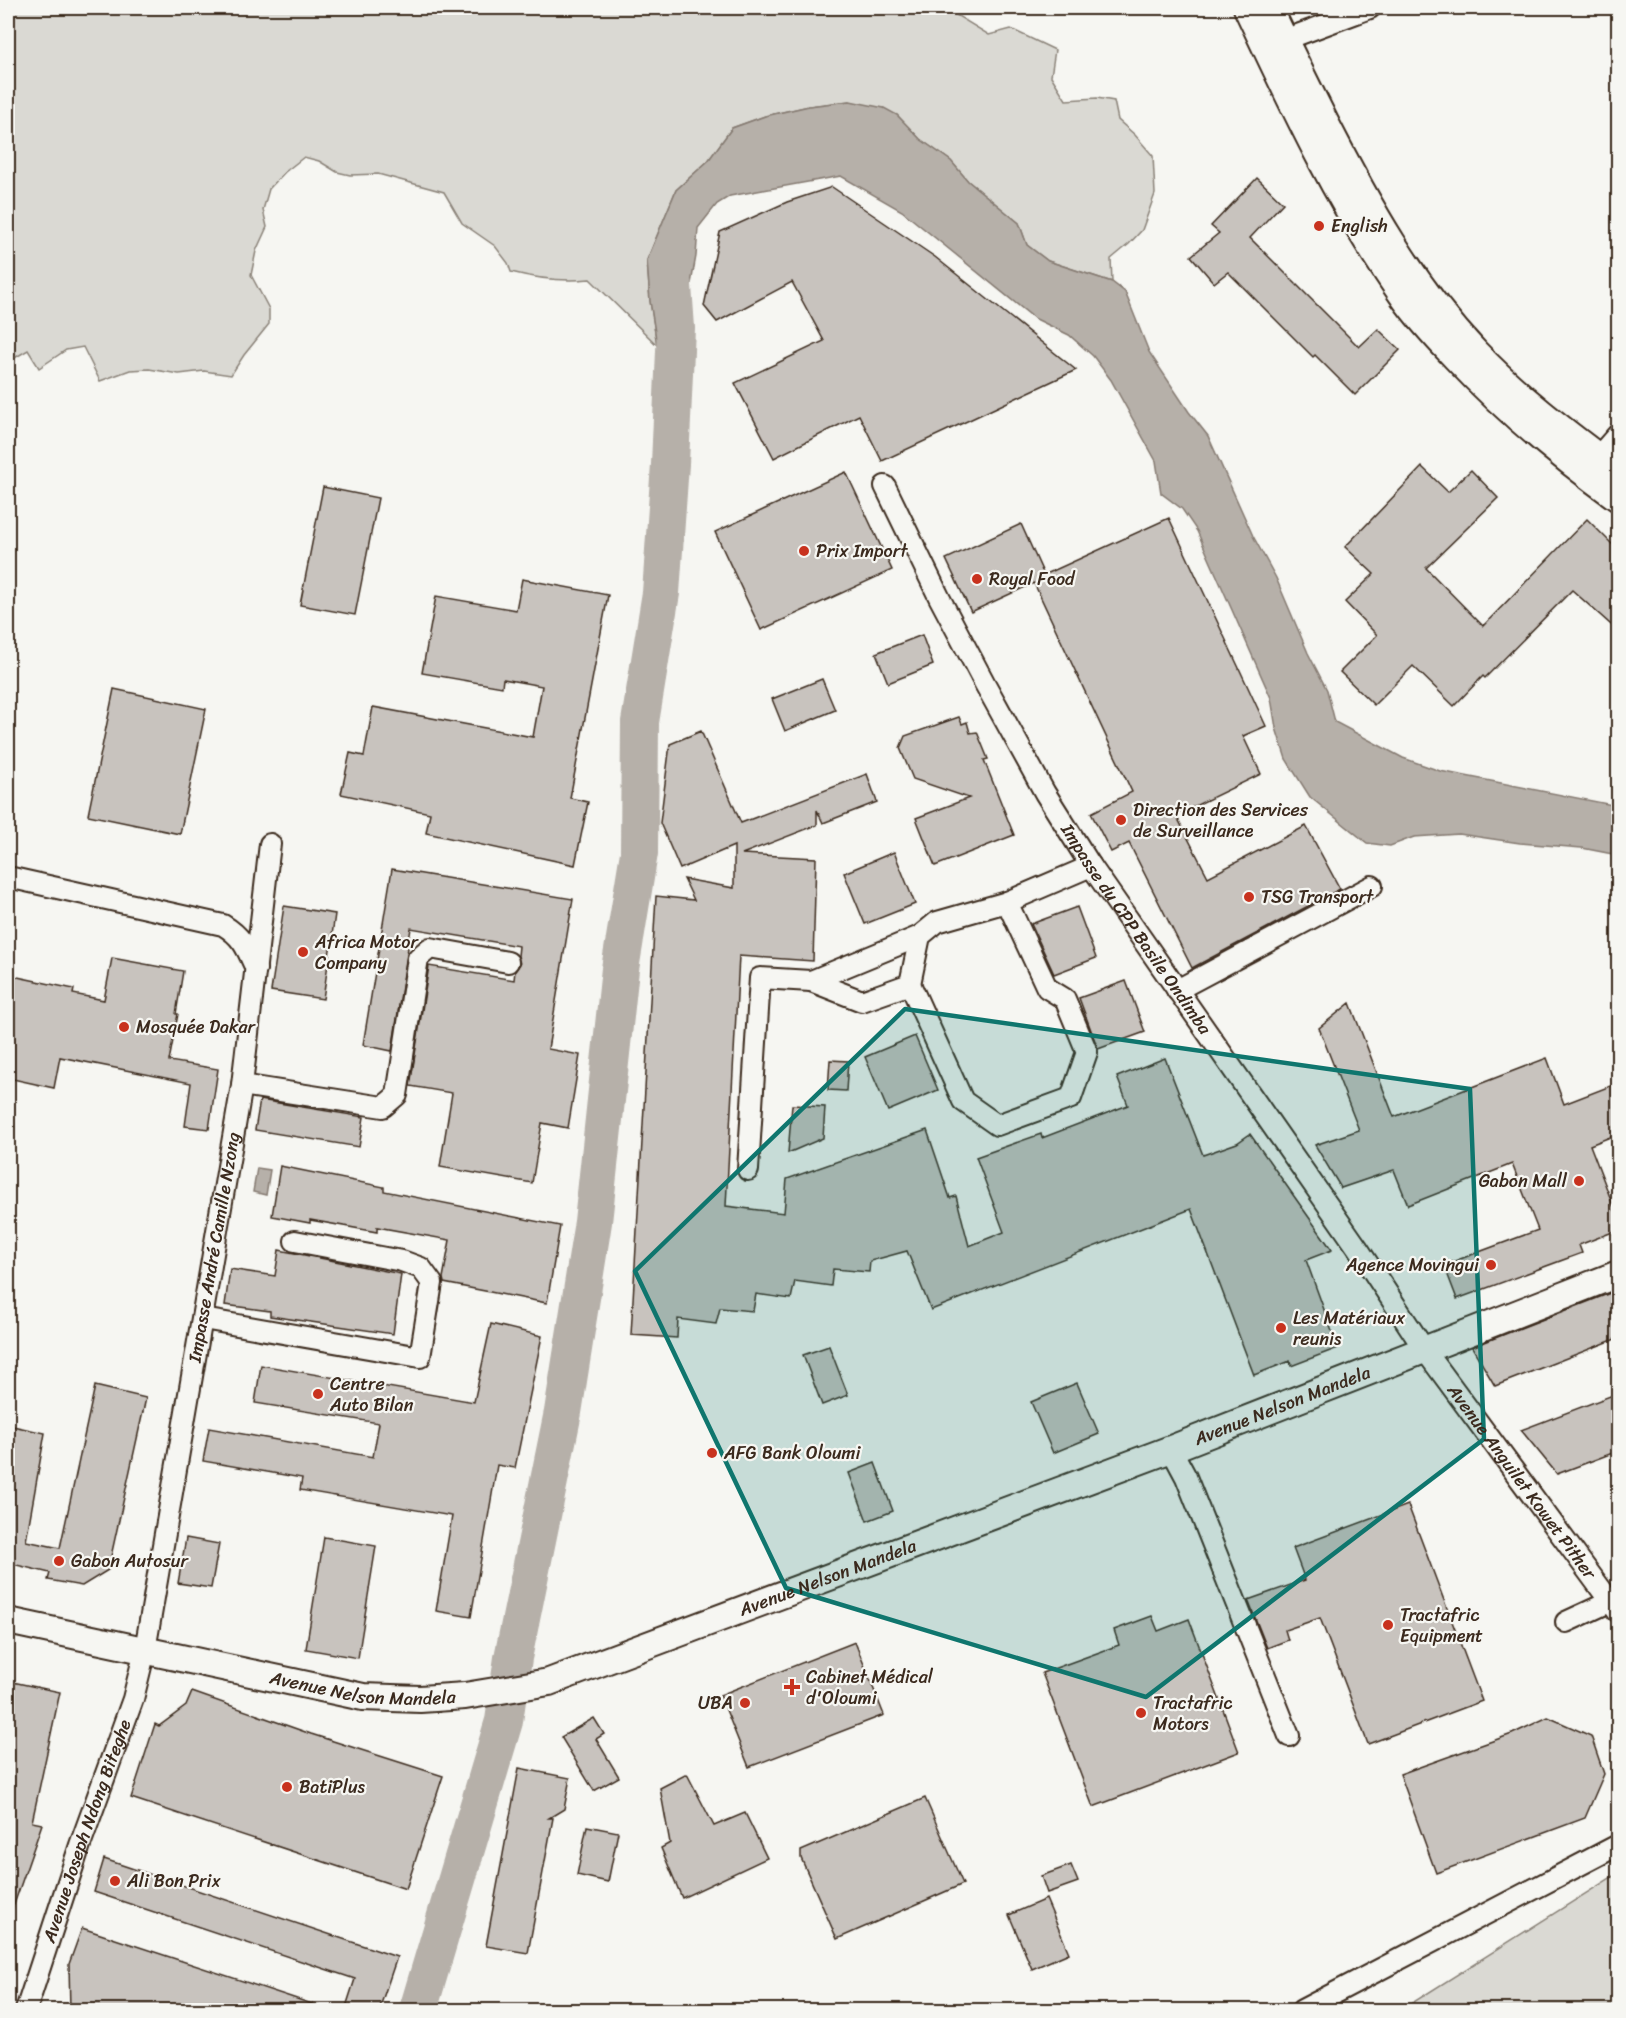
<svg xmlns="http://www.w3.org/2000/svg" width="1626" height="2018" font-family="Sriracha,sans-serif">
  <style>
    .green { fill: #dad9d3; stroke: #8a8278; stroke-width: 1.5 }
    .water { fill: #b6b0a9; stroke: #857a71; stroke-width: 1.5 }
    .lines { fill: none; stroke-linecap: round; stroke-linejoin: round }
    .river { stroke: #b6b0a9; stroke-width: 38 }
    .building { fill: #c8c3be; stroke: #3b2a1e; stroke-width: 1.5 }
    .minor-casing { stroke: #3b2a1e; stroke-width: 24 }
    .major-casing { stroke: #3b2a1e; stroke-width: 30 }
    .minor { stroke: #f6f6f2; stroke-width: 20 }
    .major { stroke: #f6f6f2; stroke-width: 26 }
    .marked { fill: #0f766e; fill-opacity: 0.2; stroke: #0f766e; stroke-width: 4.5; stroke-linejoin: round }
    .poi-dot { fill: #c8321e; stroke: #f6f6f2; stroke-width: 2 }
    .labels { text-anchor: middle; stroke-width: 4.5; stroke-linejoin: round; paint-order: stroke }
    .poi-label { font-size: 18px; fill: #3b2a1e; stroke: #f6f6f2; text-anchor: start }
    .street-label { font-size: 18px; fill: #3b2a1e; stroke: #f6f6f2 }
  </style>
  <rect width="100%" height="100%" fill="#f6f6f2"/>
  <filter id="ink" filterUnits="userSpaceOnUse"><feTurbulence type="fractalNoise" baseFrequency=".0167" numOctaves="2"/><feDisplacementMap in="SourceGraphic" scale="12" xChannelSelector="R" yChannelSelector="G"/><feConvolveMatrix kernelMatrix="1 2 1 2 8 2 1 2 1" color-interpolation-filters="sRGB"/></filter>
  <g filter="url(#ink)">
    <g class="green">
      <path d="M8 8H947L956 15 989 35 1011 29 1055 50 1051 76 1066 100 1097 98 1114 101 1118 120 1135 135 1153 156 1155 194 1142 230 1129 244 1111 259 1112 282 1048 261 1027 245 1019 223 968 181 951 161 920 139 897 115 849 101 809 106 765 116 732 128 708 161 676 190 647 260 650 301 657 345 590 279C562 282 538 279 511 272L508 263 495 246 462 223 444 192 378 174 350 175 337 172 319 161 304 157 285 172 269 189 263 210 267 227 256 251 251 275 269 309V324L244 355 231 375 204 371 179 374 149 369 130 370 100 381 83 347 66 350 39 368 28 350 11 360 8 358Z"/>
      <path d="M1618 1873V2010H1401Z"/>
    </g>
    <g class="water">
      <path d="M850 101 884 108 897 115 920 139 951 161 968 181 1019 223 1027 245 1048 261 1112 282 1125 292 1149 352 1189 412 1208 436 1253 536 1276 578 1308 653 1327 690 1335 722 1403 758 1440 771 1618 806V855L1582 848 1520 843 1459 834 1414 837 1390 846 1367 843 1310 797 1286 759 1276 728 1271 698 1197 531 1182 509 1161 493 1156 461 1111 380 1093 356 1069 335 1034 318 902 211 841 176 730 196 717 204 698 228 696 256 689 295 691 331 657 345 650 301 647 260 676 190 708 161 732 128 765 116 809 106Z"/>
      <path d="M257 1168 270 1170 266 1195 253 1192Z"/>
    </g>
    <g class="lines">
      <path class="river" d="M418 2010 504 1721 513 1658 563 1412 593 1222 620 969 639 853 640 722 661 593 670 464 676 328 673 286"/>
    </g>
    <g class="building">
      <path d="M1257 178 1283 203 1250 238 1359 347 1378 329 1400 350 1355 395 1315 355 1313 357 1228 272 1214 283 1191 256 1219 233 1211 226Z"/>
      <path d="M832 187 935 257 1076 370 882 461 859 415 774 458 735 383 824 341 792 282 717 322 704 306 720 232 787 202Z"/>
      <path d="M1422 467 1448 492 1471 470 1498 498 1426 568 1483 626 1587 519 1618 550V631L1572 590 1485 678 1483 676 1454 706 1413 666 1374 705 1340 672 1377 635 1345 602 1374 574 1345 547Z"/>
      <path d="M846 472 892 570 761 630 715 532Z"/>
      <path d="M323 487 378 498 355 615 300 605Z"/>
      <path d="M1169 518 1266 726 1243 736 1261 774 1176 815 1208 877 1306 826 1340 889 1192 968 1129 843 1111 852 1091 813 1132 792 1034 583 971 612 946 559 1021 524 1044 575Z"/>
      <path d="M522 579 608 595 570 798 588 802 575 865 426 833 430 813 341 794 350 753 364 756 373 707 533 737 542 686 503 679 502 687 422 673 436 596 516 610Z"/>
      <path d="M922 635 933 665 888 683 876 653Z"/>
      <path d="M822 679 835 710 785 731 772 699Z"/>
      <path d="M114 689 206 709 180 834 88 815Z"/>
      <path d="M959 717 962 724 967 722 970 733 977 732 988 759 984 760 1014 835 935 866 916 818 969 798 913 779 900 748 905 736Z"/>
      <path d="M701 731 741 823 867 774 877 802 823 823 817 810V825L742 854 816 858 813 961 739 956 726 1206 784 1213 787 1179 927 1130 950 1198 956 1196 969 1246 1004 1232 976 1157 1041 1134 1042 1138 1128 1105 1117 1077 1165 1058 1203 1155 1237 1143 1250 1134 1332 1250 1306 1260 1338 1348 1291 1366 1290 1361 1254 1375 1191 1209 931 1310 907 1251 870 1261 869 1272 833 1269 831 1286 795 1281 791 1299 756 1294 753 1311 720 1308 716 1324 678 1319 677 1338 631 1335 656 896 694 900 684 879 734 888V846L680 869 660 823 670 744Z"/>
      <path d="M894 852 915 904 865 924 844 873Z"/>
      <path d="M392 869 573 899 548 1049 580 1055 568 1128 542 1123 532 1183 440 1167 452 1093 410 1086 429 966 514 980 515 971 520 964 518 956 519 946 411 928 392 1051 363 1045Z"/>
      <path d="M284 906 335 914 323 999 271 991Z"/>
      <path d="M1077 907 1096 958 1054 974 1031 924Z"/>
      <path d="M112 958 183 971 176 1014H178L169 1061 218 1069 209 1129 185 1126 191 1083 60 1057 54 1088 8 1078V975L74 989 73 994 104 1000Z"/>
      <path d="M1126 981 1145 1032 1098 1049 1079 998Z"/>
      <path d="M1350 1003 1394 1117 1547 1058 1564 1104 1618 1083V1134L1590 1145 1618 1218V1230L1579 1245 1582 1253 1457 1299 1444 1265 1538 1230 1512 1164 1408 1205 1394 1170 1341 1188 1315 1145 1359 1130 1319 1028Z"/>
      <path d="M915 1036 938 1090 888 1111 865 1057Z"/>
      <path d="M830 1060 848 1061 846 1091 828 1090Z"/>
      <path d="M260 1100 364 1117 359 1147 255 1130Z"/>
      <path d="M792 1105 825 1107 823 1138 788 1153Z"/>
      <path d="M280 1166 384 1187V1191L560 1226 547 1303 444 1283 443 1278 450 1240 377 1227V1232L310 1220V1223L272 1216Z"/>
      <path d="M279 1250 401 1274 393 1334 270 1316V1311L225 1305 230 1269 275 1276Z"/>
      <path d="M1618 1290V1338L1495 1386 1472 1347Z"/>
      <path d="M491 1324 542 1336 515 1468 497 1465 471 1617 436 1611 452 1516 300 1490 302 1478 203 1461 209 1428 373 1457 379 1423 255 1403 261 1365 474 1402Z"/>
      <path d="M829 1346 848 1395 822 1405 803 1355Z"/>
      <path d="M1077 1383 1099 1434 1053 1453 1031 1402Z"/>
      <path d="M95 1386 146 1398 108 1570 82 1586 48 1580 50 1573 8 1563V1425L45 1433 26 1541 60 1548Z"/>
      <path d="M1618 1393V1451L1557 1474 1521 1430Z"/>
      <path d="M875 1463 893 1511 867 1521 849 1473Z"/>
      <path d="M1408 1505 1482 1701 1368 1744 1320 1618 1285 1630 1288 1640 1267 1648 1248 1600 1305 1580 1293 1548Z"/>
      <path d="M324 1537 376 1546 358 1658 306 1649Z"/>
      <path d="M186 1538 219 1544 211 1588 178 1583Z"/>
      <path d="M1152 1616 1158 1631 1189 1619 1239 1752 1093 1807 1042 1673 1119 1645 1114 1630Z"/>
      <path d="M855 1642 884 1715 749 1767 720 1695Z"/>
      <path d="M8 1681 60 1692 32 1822 42 1824 10 1916 8 1915Z"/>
      <path d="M192 1692 311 1734 443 1776 406 1889 131 1798 155 1724 159 1726 186 1706Z"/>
      <path d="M1548 1717 1591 1736 1604 1774 1585 1818 1436 1873 1400 1774 1512 1734Z"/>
      <path d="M594 1718 604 1734 596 1739 619 1777 594 1791 561 1737Z"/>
      <path d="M519 1768 570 1778 564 1809 549 1818H553L528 1953 486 1946Z"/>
      <path d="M687 1774 714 1826 745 1813 767 1858 682 1898 661 1848 670 1843 660 1788Z"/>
      <path d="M925 1798 963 1884 837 1939 801 1858V1851Z"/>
      <path d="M587 1826 618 1832 608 1882 577 1875Z"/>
      <path d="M104 1859 397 1957 379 2010H345L355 1979 94 1892Z"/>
      <path d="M1071 1865 1078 1882 1047 1893 1041 1876Z"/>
      <path d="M1046 1899 1069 1953 1032 1969 1009 1915Z"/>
      <path d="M82 1928 321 2007 320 2010H70L69 1964Z"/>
    </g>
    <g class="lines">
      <defs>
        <g id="minor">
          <path d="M1284 40 1370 8"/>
          <path d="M1598 457 1618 434"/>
          <path id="s1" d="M885 486 940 599 985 684 1045 793 1091 866 1357 1247 1424 1349 1618 1612"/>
          <path d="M8 877 223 925C243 937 247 949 256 969"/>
          <path d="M811 981 920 936"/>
          <path d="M910 984 963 1101 997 1125 1071 1098 1087 1052 1065 999 1047 988 1007 902"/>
          <path d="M1177 990 1372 886"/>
          <path d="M242 1085 383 1107 397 1095 418 958 430 948 508 962"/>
          <path d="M748 1170 760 978 811 981 862 1001 910 984 920 936 937 922 1007 902 1091 866"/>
          <path d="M203 1319 420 1357 432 1283 421 1268 402 1261 295 1241"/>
          <path d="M1171 1449 1186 1477 1289 1736"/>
          <path d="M1566 1622 1618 1598"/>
          <path id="s2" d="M26 2010 80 1845 133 1699 145 1650 242 1085 270 844"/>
          <path d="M1302 2010 1618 1845"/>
        </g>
        <g id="major">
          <path d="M1247 8C1293 106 1340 207 1403 296 1418 318 1438 339 1456 358 1506 411 1560 456 1618 498"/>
          <path d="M1269 8C1287 46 1306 84 1325 122 1367 204 1412 285 1476 353 1519 398 1569 435 1618 472"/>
          <path id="s3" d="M8 1621 363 1697 420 1699 465 1696 549 1682 1171 1449 1618 1274"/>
        </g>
      </defs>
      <use href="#minor" class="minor-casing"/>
      <use href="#major" class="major-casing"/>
      <use href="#minor" class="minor"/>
      <use href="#major" class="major"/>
    </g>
  </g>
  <path class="marked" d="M905 1009 1470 1089 1484 1439 1146 1697 786 1588 635 1271Z"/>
  <g class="poi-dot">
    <circle cx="1319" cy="226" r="6"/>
    <circle cx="804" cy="551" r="6"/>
    <circle cx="977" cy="579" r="6"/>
    <circle cx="1121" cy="820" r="6"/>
    <circle cx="1249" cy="897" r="6"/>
    <circle cx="303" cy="952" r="6"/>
    <circle cx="124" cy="1027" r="6"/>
    <circle cx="1579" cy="1181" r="6"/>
    <circle cx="1491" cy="1265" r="6"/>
    <circle cx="1281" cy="1328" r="6"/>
    <circle cx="318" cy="1394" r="6"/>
    <circle cx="712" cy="1453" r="6"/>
    <circle cx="59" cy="1561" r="6"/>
    <circle cx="1388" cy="1625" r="6"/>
    <path d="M789 1678h6v6h6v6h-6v6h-6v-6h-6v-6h6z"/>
    <circle cx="745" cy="1703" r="6"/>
    <circle cx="1141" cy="1713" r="6"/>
    <circle cx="287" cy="1787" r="6"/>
    <circle cx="115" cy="1881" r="6"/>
  </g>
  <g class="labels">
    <g class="poi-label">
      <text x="1331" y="232">English</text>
      <text x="816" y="557">Prix Import</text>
      <text x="989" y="585">Royal Food</text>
      <text x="1133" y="816">Direction des Services<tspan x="1133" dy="21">de Surveillance</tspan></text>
      <text x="1261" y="903">TSG Transport</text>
      <text x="315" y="948">Africa Motor<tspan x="315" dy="21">Company</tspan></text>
      <text x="136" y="1033">Mosquée Dakar</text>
      <text x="1567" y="1187" text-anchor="end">Gabon Mall</text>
      <text x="1479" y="1271" text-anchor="end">Agence Movingui</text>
      <text x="1293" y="1324">Les Matériaux<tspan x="1293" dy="21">reunis</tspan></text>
      <text x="330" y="1390">Centre<tspan x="330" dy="21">Auto Bilan</tspan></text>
      <text x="724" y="1459">AFG Bank Oloumi</text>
      <text x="71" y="1567">Gabon Autosur</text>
      <text x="1400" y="1621">Tractafric<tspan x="1400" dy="21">Equipment</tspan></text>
      <text x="806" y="1683">Cabinet Médical<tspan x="806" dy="21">d'Oloumi</tspan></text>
      <text x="733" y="1709" text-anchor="end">UBA</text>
      <text x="1153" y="1709">Tractafric<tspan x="1153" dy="21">Motors</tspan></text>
      <text x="299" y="1793">BatiPlus</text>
      <text x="127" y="1887">Ali Bon Prix</text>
    </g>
    <g class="street-label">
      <text dy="6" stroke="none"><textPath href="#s1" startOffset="510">Impasse du CPP Basile Ondimba</textPath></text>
      <text dy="6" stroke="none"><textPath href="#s2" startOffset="788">Impasse André Camille Nzong</textPath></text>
      <text dy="6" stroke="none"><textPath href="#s3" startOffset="1334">Avenue Nelson Mandela</textPath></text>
      <text dy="6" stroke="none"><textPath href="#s1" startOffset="1184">Avenue Anguilet Kowet Pither</textPath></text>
      <text dy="6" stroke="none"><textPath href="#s3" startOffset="848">Avenue Nelson Mandela</textPath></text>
      <text dy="6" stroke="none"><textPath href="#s3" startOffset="362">Avenue Nelson Mandela</textPath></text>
      <text dy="6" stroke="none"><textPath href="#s2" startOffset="189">Avenue Joseph Ndong Biteghe</textPath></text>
    </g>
  </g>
  <rect width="1626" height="2018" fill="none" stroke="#f6f6f2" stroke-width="30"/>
  <rect x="15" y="15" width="1596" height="1988" fill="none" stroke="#3b2a1e" stroke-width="2" filter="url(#ink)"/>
</svg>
